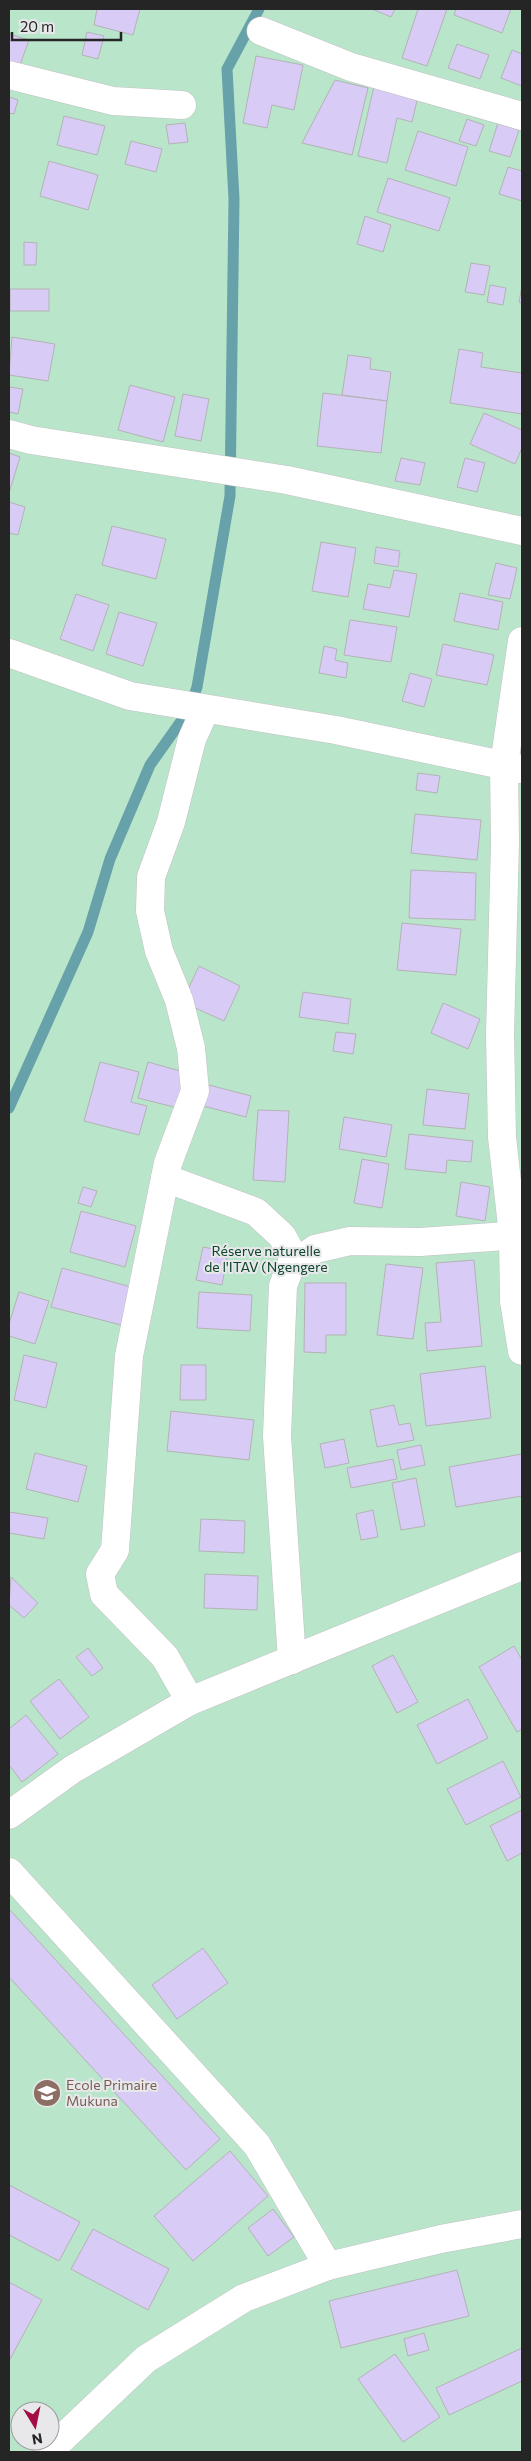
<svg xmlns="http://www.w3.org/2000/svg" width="531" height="2461" font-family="Commissioner,sans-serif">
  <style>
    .green { fill: #b9e6cb; fill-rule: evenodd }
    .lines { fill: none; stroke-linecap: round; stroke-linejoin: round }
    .stream { stroke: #67a1a9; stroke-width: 11 }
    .building { fill: #d8cbf6; stroke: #b3b3b5 }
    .minor-casing { stroke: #c1c1c3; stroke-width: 29 }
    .minor { stroke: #fff; stroke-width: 28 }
    .labels { text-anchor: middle; stroke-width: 4; stroke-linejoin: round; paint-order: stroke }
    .park-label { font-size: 14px; fill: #0e462c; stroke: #e8e8eb }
    .education-label { font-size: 14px; fill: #785e54; stroke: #e8e8eb; text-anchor: start }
  </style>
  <rect width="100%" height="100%" fill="#e8e8eb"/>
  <path class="green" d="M9 9H522V2452H9ZM20 2411H50V2441H20Z"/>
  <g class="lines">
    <path class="stream" d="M9 1108 88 932 110 859 150 765 189 710 197 687 230 496 234 199 227 69 259 9"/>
  </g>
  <g class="building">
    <path d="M97 9H140L133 35 94 25Z"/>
    <path d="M372 9H395L391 17Z"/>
    <path d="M418 9H447L427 66 402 58Z"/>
    <path d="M456 9H511L502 33 454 15Z"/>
    <path d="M87 32 104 36 98 59 82 55Z"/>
    <path d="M9 34 29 40 20 65 9 61Z"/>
    <path d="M457 44 489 55 480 79 448 68Z"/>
    <path d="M512 50 522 54V86L501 78Z"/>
    <path d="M256 56 303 65 294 110 272 105 267 128 243 123Z"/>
    <path d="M335 80 368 88 352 155 302 143Z"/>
    <path d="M374 86 418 96 412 122 397 118 387 163 358 156Z"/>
    <path d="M9 97 18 100 14 114 9 113Z"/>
    <path d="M64 116 105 126 97 155 57 145Z"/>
    <path d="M467 119 484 125 476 146 459 141Z"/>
    <path d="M185 123 188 142 169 144 166 125Z"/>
    <path d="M498 123 519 130 510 157 489 151Z"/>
    <path d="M418 131 468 147 456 186 405 170Z"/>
    <path d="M131 141 162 149 156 172 125 164Z"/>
    <path d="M49 161 98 175 88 210 40 196Z"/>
    <path d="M508 167 522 171V201L499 194Z"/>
    <path d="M388 178 450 198 439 231 377 212Z"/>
    <path d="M365 216 391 225 383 252 357 244Z"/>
    <path d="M24 242 37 243 36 265H24Z"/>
    <path d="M471 263 490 266 484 295 465 292Z"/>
    <path d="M490 285 506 288 503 305 487 302Z"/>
    <path d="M522 286V303L519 302Z"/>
    <rect x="10" y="289" width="39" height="22"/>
    <path d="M12 337 55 344 48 381 9 375Z"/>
    <path d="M459 349 483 353 481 367 522 373V414L450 403Z"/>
    <path d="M348 355 371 358 370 369 391 372 387 401 342 395Z"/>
    <path d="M130 385 175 397 163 442 118 430Z"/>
    <path d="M9 387 23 389 18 414 9 412Z"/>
    <path d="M323 393 387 401 381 453 317 446Z"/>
    <path d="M183 394 209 399 201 441 175 436Z"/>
    <path d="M484 413 522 430V448L515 464 470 444Z"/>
    <path d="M9 453 20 457 9 493Z"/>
    <path d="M401 458 425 463 420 485 395 481Z"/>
    <path d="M465 458 485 463 477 492 457 487Z"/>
    <path d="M9 502 25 507 18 535 9 533Z"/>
    <path d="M112 526 166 539 156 579 102 565Z"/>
    <path d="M321 542 356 548 348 597 312 591Z"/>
    <path d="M376 547 400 551 398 567 374 563Z"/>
    <path d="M496 563 517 568 510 599 488 595Z"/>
    <path d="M394 570 417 574 409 617 363 609 368 584 390 588Z"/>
    <path d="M460 593 503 602 498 630 454 621Z"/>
    <path d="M76 594 109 605 93 651 60 639Z"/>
    <path d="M119 612 157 623 143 666 106 654Z"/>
    <path d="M350 620 397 627 391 662 344 655Z"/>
    <path d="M443 644 494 655 487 685 436 675Z"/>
    <path d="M324 646 337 649 335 660 348 663 346 678 319 673Z"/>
    <path d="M410 673 432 679 424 707 402 701Z"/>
    <path d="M418 773 440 776 437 793 416 790Z"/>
    <path d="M415 814 481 820 477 860 411 853Z"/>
    <path d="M411 870 476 873 475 920 409 918Z"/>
    <path d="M402 923 461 929 456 975 397 970Z"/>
    <path d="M199 966 240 986 224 1021 182 1002Z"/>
    <path d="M303 992 351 999 348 1024 299 1017Z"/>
    <path d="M443 1003 480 1019 468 1049 431 1033Z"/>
    <path d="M336 1032 356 1034 353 1054 333 1051Z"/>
    <path d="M100 1062 139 1072 131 1102 147 1106 139 1135 84 1121Z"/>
    <path d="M148 1062 187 1073 178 1108 138 1098Z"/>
    <path d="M209 1085 251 1096 246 1117 203 1106Z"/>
    <path d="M427 1089 469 1094 465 1129 423 1125Z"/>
    <path d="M258 1110 289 1111 285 1182 253 1180Z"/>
    <path d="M344 1117 392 1125 386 1157 339 1149Z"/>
    <path d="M409 1134 473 1141 471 1162 447 1160 446 1173 405 1169Z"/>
    <path d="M362 1159 389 1164 382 1208 354 1203Z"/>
    <path d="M461 1182 490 1187 485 1221 456 1216Z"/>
    <path d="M83 1187 97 1191 91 1207 78 1203Z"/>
    <path d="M81 1211 136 1226 125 1267 70 1252Z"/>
    <path d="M203 1247 228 1252 222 1285 196 1280Z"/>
    <path d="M474 1260 482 1346 427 1351 425 1323 441 1322 436 1263Z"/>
    <path d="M386 1264 423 1268 413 1339 377 1335Z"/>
    <path d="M62 1268 131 1287 121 1325 51 1307Z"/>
    <path d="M305 1283H346V1335H326V1353L304 1352Z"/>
    <path d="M19 1292 49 1301 35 1344 9 1336V1324Z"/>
    <path d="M199 1292 252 1295 250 1331 197 1328Z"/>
    <path d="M24 1355 57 1363 46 1408 14 1400Z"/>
    <path d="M181 1365H206V1400H180Z"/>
    <path d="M485 1366 491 1418 426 1426 420 1374Z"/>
    <path d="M394 1405 399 1425 410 1423 414 1440 377 1447 370 1410Z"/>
    <path d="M171 1411 254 1420 249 1460 167 1451Z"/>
    <path d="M344 1439 349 1463 325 1468 320 1444Z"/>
    <path d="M421 1445 425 1465 401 1470 397 1450Z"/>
    <path d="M35 1453 87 1466 78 1502 26 1489Z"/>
    <path d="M522 1454V1496L456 1507 449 1467Z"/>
    <path d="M393 1459 397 1479 351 1488 347 1468Z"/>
    <path d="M416 1478 425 1526 401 1530 392 1483Z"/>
    <path d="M373 1510 378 1537 361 1540 356 1514Z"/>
    <path d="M9 1512 48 1518 44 1539 9 1533Z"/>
    <path d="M201 1519 245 1521 244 1553 199 1551Z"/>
    <path d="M205 1574 258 1576 257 1610 204 1608Z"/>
    <path d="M11 1577 38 1603 24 1618 9 1605Z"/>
    <path d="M514 1646 522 1660V1729L517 1732 479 1667Z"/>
    <path d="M88 1648 103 1668 92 1676 76 1657Z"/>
    <path d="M393 1655 418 1702 397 1713 372 1666Z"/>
    <path d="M59 1679 89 1717 60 1739 30 1701Z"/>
    <path d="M468 1699 488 1738 437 1764 417 1725Z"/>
    <path d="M26 1715 58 1754 22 1782 9 1765V1729Z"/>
    <path d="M503 1761 521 1797 466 1825 447 1789Z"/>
    <path d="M522 1810V1853L507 1861 490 1826Z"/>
    <path d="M9 1909 220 2139 186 2170 9 1977Z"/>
    <path d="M203 1948 228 1983 177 2019 152 1985Z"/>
    <path d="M230 2151 268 2196 193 2261 154 2216Z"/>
    <path d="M9 2185 80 2222 59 2261 9 2235Z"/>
    <path d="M273 2209 294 2237 268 2256 248 2228Z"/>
    <path d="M93 2229 169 2269 148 2310 71 2269Z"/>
    <path d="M457 2270 469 2316 341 2348 329 2301Z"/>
    <path d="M9 2282 42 2300 9 2361Z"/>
    <path d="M424 2333 429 2350 408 2356 404 2339Z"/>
    <path d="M522 2348V2381L449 2415 436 2388Z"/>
    <path d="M395 2354 440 2417 403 2442 358 2379Z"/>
  </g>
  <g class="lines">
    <defs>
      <g id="minor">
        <path d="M261 31 351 67 522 116"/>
        <path d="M9 75 113 101 182 105"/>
        <path d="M9 434 31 440 287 480 522 531"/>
        <path d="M522 641 504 765 505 843 500 1034 502 1137 513 1235 514 1301 522 1351"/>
        <path d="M9 653 130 696 336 730 521 769"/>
        <path d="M165 1178 256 1212 282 1236 296 1262"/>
        <path d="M292 1660 277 1436 283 1286 290 1267 315 1249 350 1241 420 1242 522 1235"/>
        <path d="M190 1701 165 1657 104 1594 100 1574 115 1550 129 1356 168 1163 195 1091 191 1048 179 1000 159 951 150 911 151 877 171 822 192 739 205 710"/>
        <path d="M9 1815 73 1769 190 1701 522 1566"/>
        <path d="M9 1872 257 2145 328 2266"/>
        <path d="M48 2452 146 2359 244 2298 328 2266 441 2239 522 2224"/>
      </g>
    </defs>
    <use href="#minor" class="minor-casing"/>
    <use href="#minor" class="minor"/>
  </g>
  <defs>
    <symbol id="school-disc" viewBox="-11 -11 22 22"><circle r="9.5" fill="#8d6e63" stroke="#e8e8eb"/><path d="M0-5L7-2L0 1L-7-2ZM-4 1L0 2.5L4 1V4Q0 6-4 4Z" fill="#fff"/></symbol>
  </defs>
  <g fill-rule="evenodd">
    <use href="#school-disc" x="31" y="2077" width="32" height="32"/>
  </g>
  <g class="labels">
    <g class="park-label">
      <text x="266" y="1256">Réserve naturelle<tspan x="266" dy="16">de l'ITAV (Ngengere</tspan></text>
    </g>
    <g class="education-label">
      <text x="66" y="2090">Ecole Primaire<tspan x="66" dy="16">Mukuna</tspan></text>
    </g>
  </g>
  <rect width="531" height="2461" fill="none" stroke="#252526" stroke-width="20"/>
  <g transform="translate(35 2426) rotate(170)"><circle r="24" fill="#e8e8eb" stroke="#9a9a9c"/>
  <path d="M0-4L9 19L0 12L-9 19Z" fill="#a40b44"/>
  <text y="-8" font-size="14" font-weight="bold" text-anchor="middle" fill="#252526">N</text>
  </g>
  <path d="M12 32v8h109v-8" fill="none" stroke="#252526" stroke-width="2.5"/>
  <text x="20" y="32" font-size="15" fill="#252526" stroke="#e8e8eb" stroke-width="4" paint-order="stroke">20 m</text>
</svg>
